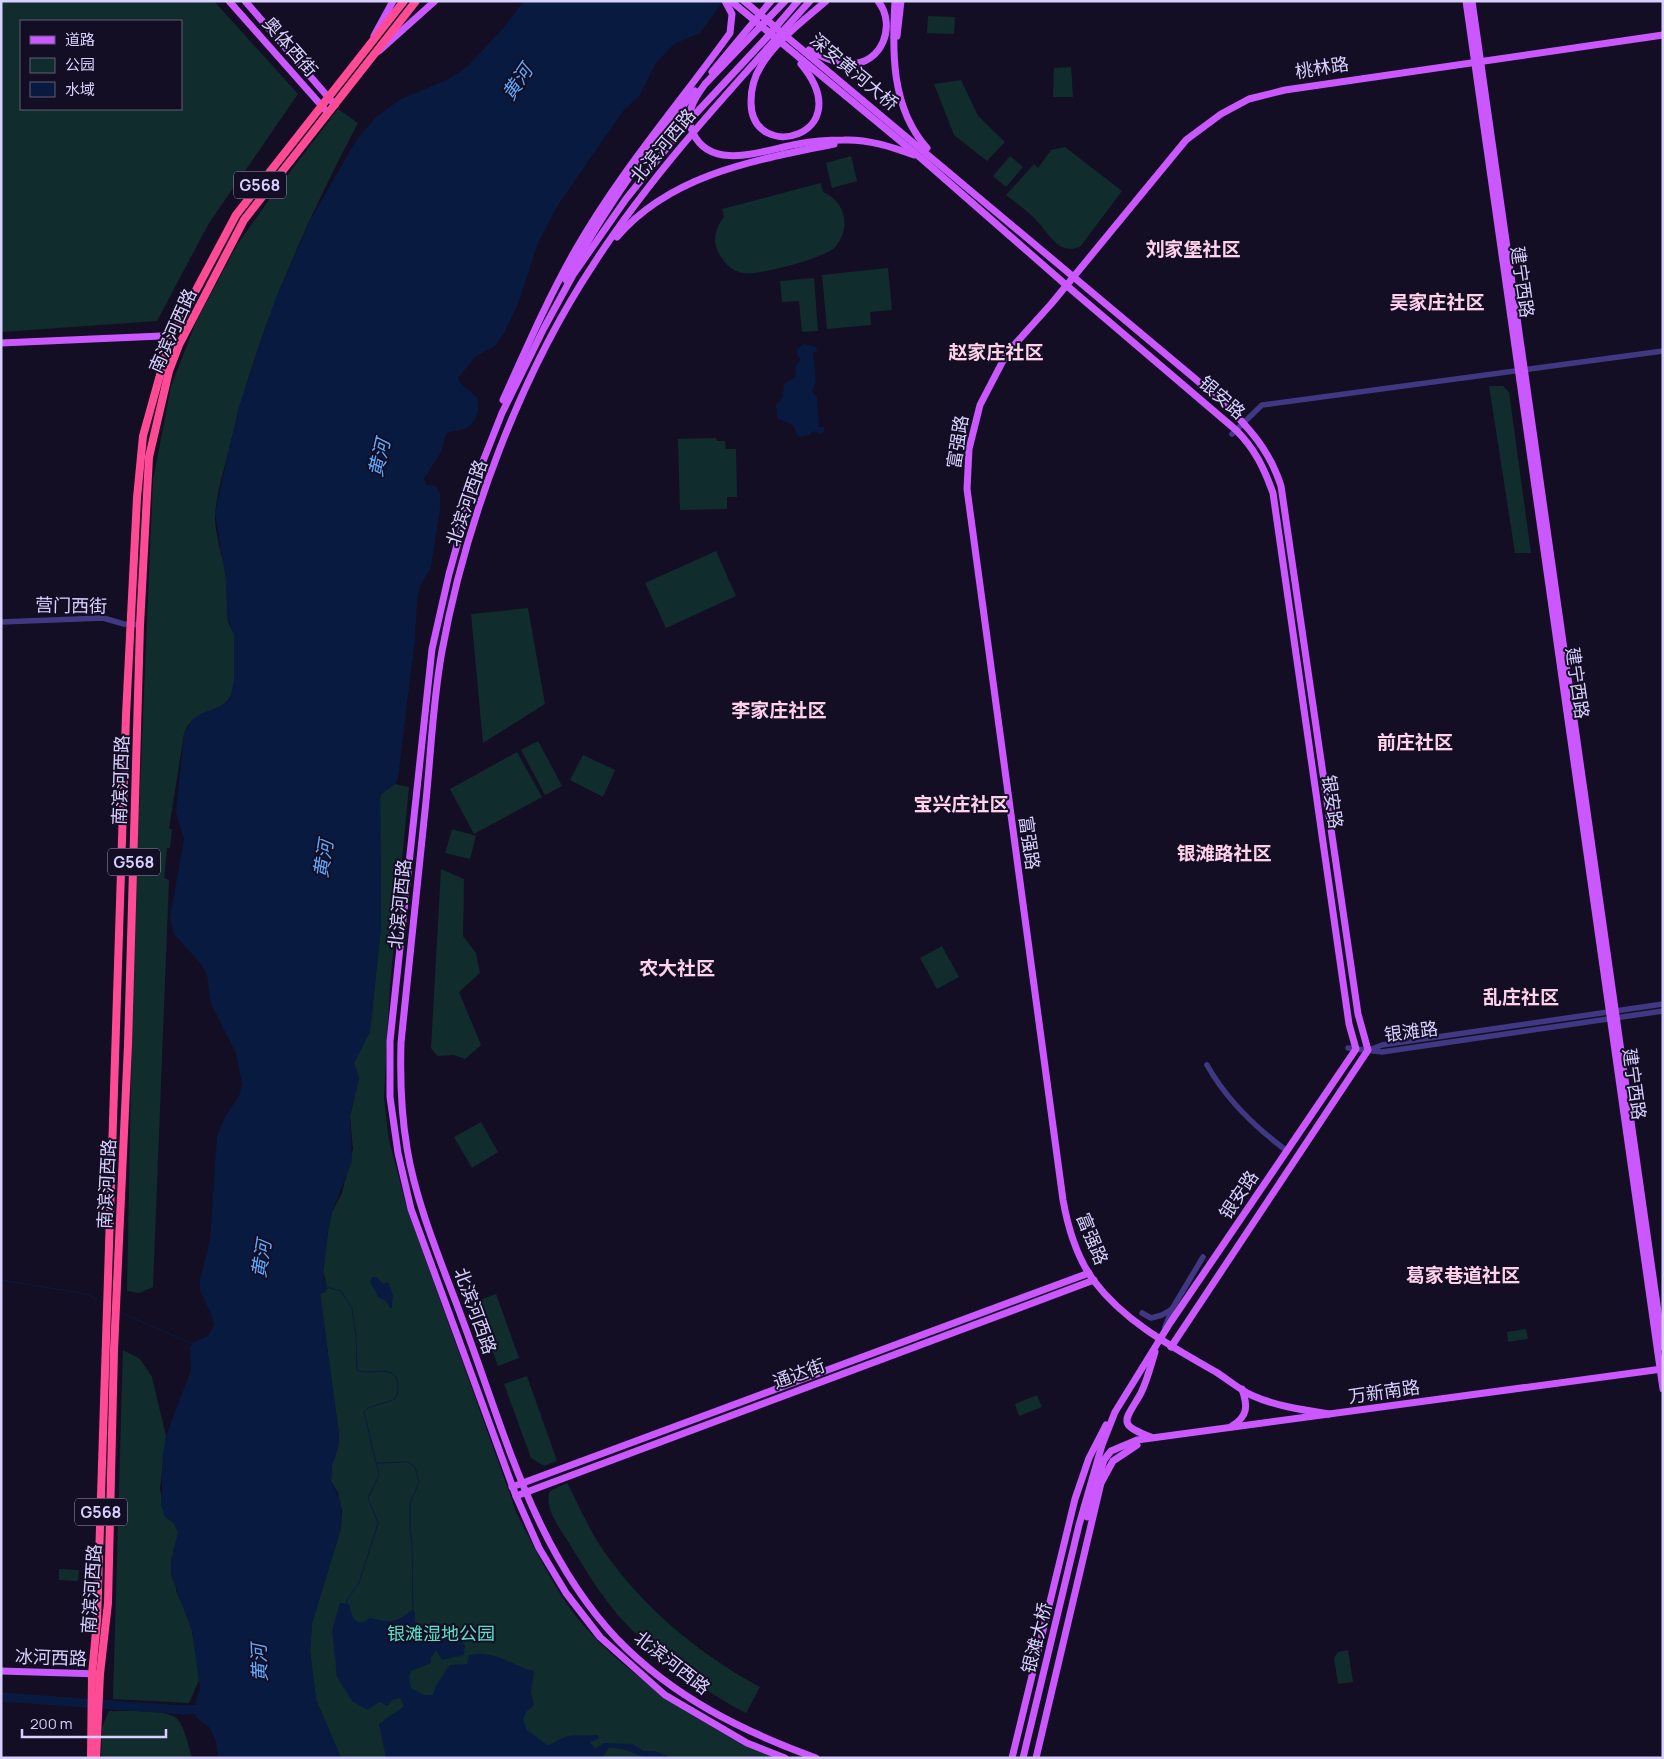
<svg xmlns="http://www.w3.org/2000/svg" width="1664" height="1759" font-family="Manrope,'Noto Sans SC',sans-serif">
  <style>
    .green { fill: #112c2d; fill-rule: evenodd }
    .water { fill: #091a41 }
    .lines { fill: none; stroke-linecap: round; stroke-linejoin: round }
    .stream { stroke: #091a41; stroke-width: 1 }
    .river { stroke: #091a41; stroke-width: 9 }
    .minor { stroke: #403882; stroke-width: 5.5 }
    .major { stroke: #cb57ff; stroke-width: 7 }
    .highway { stroke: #ff4b95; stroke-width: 8 }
    .labels { text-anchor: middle; stroke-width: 4; stroke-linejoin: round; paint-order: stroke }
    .shield { fill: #130e23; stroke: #9d96bd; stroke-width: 1 }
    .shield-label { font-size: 16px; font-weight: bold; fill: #d8d0ff }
    .street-label { font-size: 18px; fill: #d8d0ff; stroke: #130e23 }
    .park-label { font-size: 18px; fill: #5be0c7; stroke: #130e23 }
    .water-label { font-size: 19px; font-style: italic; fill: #5eaaff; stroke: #130e23 }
    .neighbourhood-label { font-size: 19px; font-weight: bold; fill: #ffd2ec; stroke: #130e23 }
  </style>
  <rect width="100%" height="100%" fill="#130e23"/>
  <g class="green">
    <path d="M1 1H214L298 94 209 223 157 321 1 332ZM21 21H181V109H21Z"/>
    <path d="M928 16 955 17 954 34 927 33Z"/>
    <path d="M1071 67 1073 97H1053L1054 68Z"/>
    <path d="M961 80 978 116 1005 142 987 161 954 135 934 84Z"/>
    <path d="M338 109 358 123C303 227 256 334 229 449 224 471 215 497 215 520 216 539 224 560 226 579 228 593 226 608 228 621 229 626 233 630 234 635 238 651 236 676 232 691 226 716 194 705 184 734L169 828 172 830 170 848H167L164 878 169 880 153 1287 139 1293 127 1291 134 928 153 480 171 386 196 322 237 245 273 194Z"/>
    <path d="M1065 147 1122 191 1080 247C1057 255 1050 234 1037 221 1028 211 1016 203 1006 195L1034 164 1038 168 1051 150Z"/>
    <path d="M851 156 857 181 832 188 826 163Z"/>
    <path d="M1010 156 1023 167 1006 187 993 176Z"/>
    <path d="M821 183 823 192C846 201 852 230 834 248 824 258 758 276 743 273 731 271 724 263 718 252 712 240 716 227 724 217L722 209Z"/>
    <path d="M888 268 892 310 870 312 871 325 827 329 822 275Z"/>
    <path d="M814 278 818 331 802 332 799 301 782 302 780 281Z"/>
    <path d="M1489 386H1503L1509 392 1531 553H1515Z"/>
    <path d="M716 438 717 441H725L726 449H736L737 497H727V509L680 510 678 439Z"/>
    <path d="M716 551 736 596 666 628 645 583Z"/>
    <path d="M528 608 545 704 483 743 471 614Z"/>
    <path d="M538 741 562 786 545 795 521 750Z"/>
    <path d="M517 752 542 797 474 834 450 789Z"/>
    <path d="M583 755 615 770 603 797 570 780Z"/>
    <path d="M395 784 409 787 390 985 384 1098 389 1140 406 1205 517 1514C533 1545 549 1578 569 1607 616 1673 711 1730 785 1758H341L316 1700 310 1651 312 1623 341 1528 342 1511 338 1493 331 1481 332 1465 338 1448 339 1435 320 1294 325 1292 327 1287 323 1271 328 1232 332 1212 342 1193 353 1149 350 1116 359 1078 354 1063 371 1021 381 927 380 799 381 794Z"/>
    <path d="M452 829 476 836 470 859 445 853Z"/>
    <path d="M441 869 464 879 463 936 476 953 480 973 459 992 481 1045 465 1059 454 1055 437 1056 431 1048Z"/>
    <path d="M942 946 959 977 937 989 920 958Z"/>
    <path d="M481 1122 498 1152 472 1168 454 1137Z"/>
    <path d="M496 1294 519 1358 498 1366 474 1302Z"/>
    <path d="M1526 1329 1528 1339 1508 1342 1507 1332Z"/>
    <path d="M123 1350 140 1359 152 1377 166 1436 160 1489 165 1516 174 1523 178 1532 176 1591 190 1620 200 1678 189 1703 113 1699Z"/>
    <path d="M527 1376 557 1461 544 1466 531 1458 504 1384Z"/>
    <path d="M1037 1395 1042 1407 1019 1416 1015 1404Z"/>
    <path d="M567 1483C578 1504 588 1527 601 1547 641 1606 697 1653 760 1687L746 1713C703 1691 663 1661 629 1627 605 1603 587 1572 569 1543 561 1530 543 1507 550 1491Z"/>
    <path d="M59 1569 79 1570 78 1581 59 1580Z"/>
    <path d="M1348 1650 1353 1682 1338 1684 1334 1658 1338 1652Z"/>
    <path d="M109 1711C125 1712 168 1708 178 1720 186 1730 188 1746 192 1758H101L102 1727Z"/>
  </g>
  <g class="water">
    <path d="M524 1H723L700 33 674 44 656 63 640 95 623 111 558 205 538 243 518 304 504 333 495 346 475 357 458 378 461 384 477 397C481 410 476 427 461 430 455 432 451 430 446 434L441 452 424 479 426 485 435 486 440 493V508L431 567 420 586 417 599 415 639 398 778 395 784 381 794 380 799 381 927 370 1032 354 1063 359 1078 350 1116 352 1161 332 1212 328 1232 323 1277 328 1289 320 1294 339 1435 338 1448 332 1465 331 1481 341 1503V1528L312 1623 310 1651 316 1700 341 1758H218L216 1741 210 1728 197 1718 193 1710 200 1689 192 1631 171 1575V1560L178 1532 174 1523 165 1516 161 1505 163 1454 166 1436 191 1370 190 1347 194 1342 208 1336 214 1325 212 1316 200 1290V1280L210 1240 217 1136 226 1115 239 1096 242 1084 236 1053 211 1004 207 975 202 965 174 934 170 918 184 839 176 813 184 734 193 719 202 713 218 708 229 700 234 682V635L227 615 226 580 215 513 238 410 276 297 311 219 357 139 376 117 401 99 449 79 467 67 504 27Z"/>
    <path d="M804 344 816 347 817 352H813L816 383 812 391 817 398 819 427H824V431L821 434 814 431 809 435 798 437 794 426 777 418 776 405 783 397 784 384 796 376 795 366 801 360 797 355V349Z"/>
    <path d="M372 1277H377L383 1284 388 1282 393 1295 392 1308H390L386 1301 378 1297 370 1282Z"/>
    <path d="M340 1603 349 1604 353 1618 358 1622H364L370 1618C390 1623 396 1623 412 1610L415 1612V1632L425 1631 432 1621C447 1627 455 1634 465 1646L464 1655 442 1660 436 1650 431 1658V1663L411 1671 409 1677 411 1688 424 1695H433L436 1685 450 1665 467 1664 469 1655C496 1649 509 1665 534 1671L531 1692 534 1705 526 1712 523 1719 527 1730 547 1745C556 1744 560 1737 569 1736 578 1735 587 1736 597 1735L599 1738 590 1742 595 1749 604 1743 632 1744 644 1751H655L672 1758C665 1758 655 1759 648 1758 633 1754 626 1747 609 1748L602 1758H386L379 1724 404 1706 400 1698 392 1700 387 1706 380 1702 367 1710 352 1701 337 1677 332 1630Z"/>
  </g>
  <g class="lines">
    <g class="stream">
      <path d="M1 1280 87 1294 104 1304"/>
      <path d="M326 1287 341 1291 352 1308 356 1336 357 1370C370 1377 395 1361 398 1385 398 1392 398 1396 393 1400L368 1408 364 1412 379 1475 368 1498 378 1523 359 1583 347 1600 346 1605"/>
      <path d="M119 1312 193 1344"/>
      <path d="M377 1463 408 1462 415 1467 419 1482 410 1504V1529L412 1543 413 1612"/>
    </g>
    <path class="river" d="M1 1697 183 1710 203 1709"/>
    <g class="minor">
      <path d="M1232 434 1262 405 1663 351"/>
      <path d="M1 622 103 618 124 624 140 625"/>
      <path d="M1348 1048 1382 1052 1663 1011"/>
      <path d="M1369 1050 1382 1045 1663 1004"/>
      <path d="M1207 1065C1226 1099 1256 1128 1287 1151"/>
      <path d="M1142 1313 1151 1318 1162 1315 1172 1309 1203 1257"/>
      <path d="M1165 1327 1172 1309"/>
    </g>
    <g class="major">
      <path d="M229 1 328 113"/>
      <path d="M245 1 335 105"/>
      <path d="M731 1 922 159 1066 285 1236 430C1255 449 1264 468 1273 493L1349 1024 1356 1049 1170 1323 1115 1412 1102 1445 1079 1525 1023 1758"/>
      <path d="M744 1 1224 403C1250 429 1270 451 1281 486L1358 1014 1368 1050 1171 1347"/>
      <path d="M785 1 705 84C694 99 684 114 693 133 712 173 766 149 798 144 813 141 829 140 844 140 868 139 892 147 914 155"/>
      <path d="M810 1C734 86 655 169 593 265 520 376 466 520 442 651 433 700 431 751 426 801 418 881 409 962 401 1043 400 1078 401 1113 407 1148 416 1205 444 1269 464 1324 505 1434 535 1552 617 1639 673 1697 742 1731 816 1758"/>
      <path d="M895 1C892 51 891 108 927 148"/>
      <path d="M1466 1 1663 1389"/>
      <path d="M1472 1 1663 1347"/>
      <path d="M374 36 393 1"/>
      <path d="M897 36 901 1"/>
      <path d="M809 50C821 56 835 63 849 64 882 65 897 25 878 1"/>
      <path d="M379 51 435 1"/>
      <path d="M801 64C861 136 751 165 751 102 751 90 754 77 761 66 776 41 804 20 826 1"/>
      <path d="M712 72 771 1"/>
      <path d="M617 237C671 174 756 160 834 144"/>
      <path d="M566 280C602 213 646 150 695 91"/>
      <path d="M1 343 161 336 179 345"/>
      <path d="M503 400C526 349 548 298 576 249 620 172 678 105 730 33L732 14 725 1"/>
      <path d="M1329 1414C1303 1410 1275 1406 1251 1395 1239 1389 1227 1379 1216 1372 1172 1347 1125 1322 1094 1281 1077 1258 1068 1228 1063 1200L967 489 969 449 980 405 1007 353 1052 303 1186 140 1221 114 1249 99 1285 90 1663 35"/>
      <path d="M1232 1426C1248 1416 1248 1406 1242 1389"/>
      <path d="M1151 1437C1115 1424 1126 1420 1141 1393 1147 1381 1151 1365 1155 1352"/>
      <path d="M512 1487 1089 1273"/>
      <path d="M516 1496 1094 1280"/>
      <path d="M1087 1517 1104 1460 1111 1451 1137 1440 1662 1369"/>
      <path d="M1 1671 100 1674"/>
      <path d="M785 1758 747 1743 665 1695 600 1637 566 1593 539 1548 516 1496 411 1209 398 1153 390 1097V1041L432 649 449 574 474 484 502 413 544 328 573 275 626 199 685 125 769 35 798 1"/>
      <path d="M1012 1758 1075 1499 1089 1458 1106 1425"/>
      <path d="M1036 1758 1101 1483 1113 1461 1137 1445"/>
    </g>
    <g class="highway">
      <path d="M91 1756 92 1674 97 1621 126 715 137 498 143 436 170 339 236 215 404 1"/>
      <path d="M96 1758 100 1674 108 1603 114 1350 128 1045 140 625 149 457 169 371 179 345 244 220 416 1"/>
    </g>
  </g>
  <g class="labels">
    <g class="shield">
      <rect x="234" y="171.5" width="52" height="27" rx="4"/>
      <rect x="108" y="848.5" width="52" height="27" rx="4"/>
      <rect x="75" y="1498.5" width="52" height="27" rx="4"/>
    </g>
    <g class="shield-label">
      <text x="260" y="191">G568</text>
      <text x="134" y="868">G568</text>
      <text x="101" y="1518">G568</text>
    </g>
    <g class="street-label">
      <text transform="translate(290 47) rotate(49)" y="6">奥体西街</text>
      <text transform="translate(1322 68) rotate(-9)" y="6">桃林路</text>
      <text transform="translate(854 72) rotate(40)" y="6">深安黄河大桥</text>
      <text transform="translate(663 146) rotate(-50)" y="6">北滨河西路</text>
      <text transform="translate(1522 282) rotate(82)" y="6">建宁西路</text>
      <text transform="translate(173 331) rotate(-66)" y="6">南滨河西路</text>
      <text transform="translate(1222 398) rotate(41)" y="6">银安路</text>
      <text transform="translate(958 442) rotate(-81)" y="6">富强路</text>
      <text transform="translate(467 503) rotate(-71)" y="6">北滨河西路</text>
      <text transform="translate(71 606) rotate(1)" y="6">营门西街</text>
      <text transform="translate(1577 683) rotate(82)" y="6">建宁西路</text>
      <text transform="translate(121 780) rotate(-88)" y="6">南滨河西路</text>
      <text transform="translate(1332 802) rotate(82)" y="6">银安路</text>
      <text transform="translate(1029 843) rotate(82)" y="6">富强路</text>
      <text transform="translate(400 904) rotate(-84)" y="6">北滨河西路</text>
      <text transform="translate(1411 1032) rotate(-7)" y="6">银滩路</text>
      <text transform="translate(1634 1084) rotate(82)" y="6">建宁西路</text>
      <text transform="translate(107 1184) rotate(-87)" y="6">南滨河西路</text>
      <text transform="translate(1239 1195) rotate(-56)" y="6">银安路</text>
      <text transform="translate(1092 1239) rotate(68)" y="6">富强路</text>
      <text transform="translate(475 1311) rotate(70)" y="6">北滨河西路</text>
      <text transform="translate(799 1374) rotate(-20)" y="6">通达街</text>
      <text transform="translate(1384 1392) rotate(-8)" y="6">万新南路</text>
      <text transform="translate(92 1589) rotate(-86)" y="6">南滨河西路</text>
      <text transform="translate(1037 1638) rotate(-76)" y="6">银滩大桥</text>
      <text transform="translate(51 1658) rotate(2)" y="6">冰河西路</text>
      <text transform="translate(672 1663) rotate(38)" y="6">北滨河西路</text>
    </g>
    <g class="park-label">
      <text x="441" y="1640">银滩湿地公园</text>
    </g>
    <g class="water-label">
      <text transform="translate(517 82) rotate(-56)" y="7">黄河</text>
      <text transform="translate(379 458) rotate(-77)" y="7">黄河</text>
      <text transform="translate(323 859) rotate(-81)" y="7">黄河</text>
      <text transform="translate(261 1259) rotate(-81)" y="7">黄河</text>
      <text transform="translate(259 1663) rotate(-92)" y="7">黄河</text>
    </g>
    <g class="neighbourhood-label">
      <text x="1193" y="256">刘家堡社区</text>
      <text x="1437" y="309">吴家庄社区</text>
      <text x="996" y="359">赵家庄社区</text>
      <text x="779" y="717">李家庄社区</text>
      <text x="1415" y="749">前庄社区</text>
      <text x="961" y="811">宝兴庄社区</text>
      <text x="1224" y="860">银滩路社区</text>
      <text x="677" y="975">农大社区</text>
      <text x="1521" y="1004">乱庄社区</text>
      <text x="1463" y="1282">葛家巷道社区</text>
    </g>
  </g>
  <rect width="1664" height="1759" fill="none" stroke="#d8d0ff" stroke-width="5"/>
  <rect x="20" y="20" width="162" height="90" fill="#130e23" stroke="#625c7b"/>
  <rect x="30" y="36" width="25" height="8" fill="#cb57ff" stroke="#625c7b"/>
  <text x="65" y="45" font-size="15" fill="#d8d0ff">道路</text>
  <rect x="30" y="58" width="25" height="15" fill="#112c2d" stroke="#625c7b"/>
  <text x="65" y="70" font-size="15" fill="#d8d0ff">公园</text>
  <rect x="30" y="82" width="25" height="15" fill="#091a41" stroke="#625c7b"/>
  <text x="65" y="95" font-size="15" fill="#d8d0ff">水域</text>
  <path d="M22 1729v8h144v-8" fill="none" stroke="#d8d0ff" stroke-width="2.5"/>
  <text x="30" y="1729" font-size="15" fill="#d8d0ff" stroke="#130e23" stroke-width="4" paint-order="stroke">200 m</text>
</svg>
